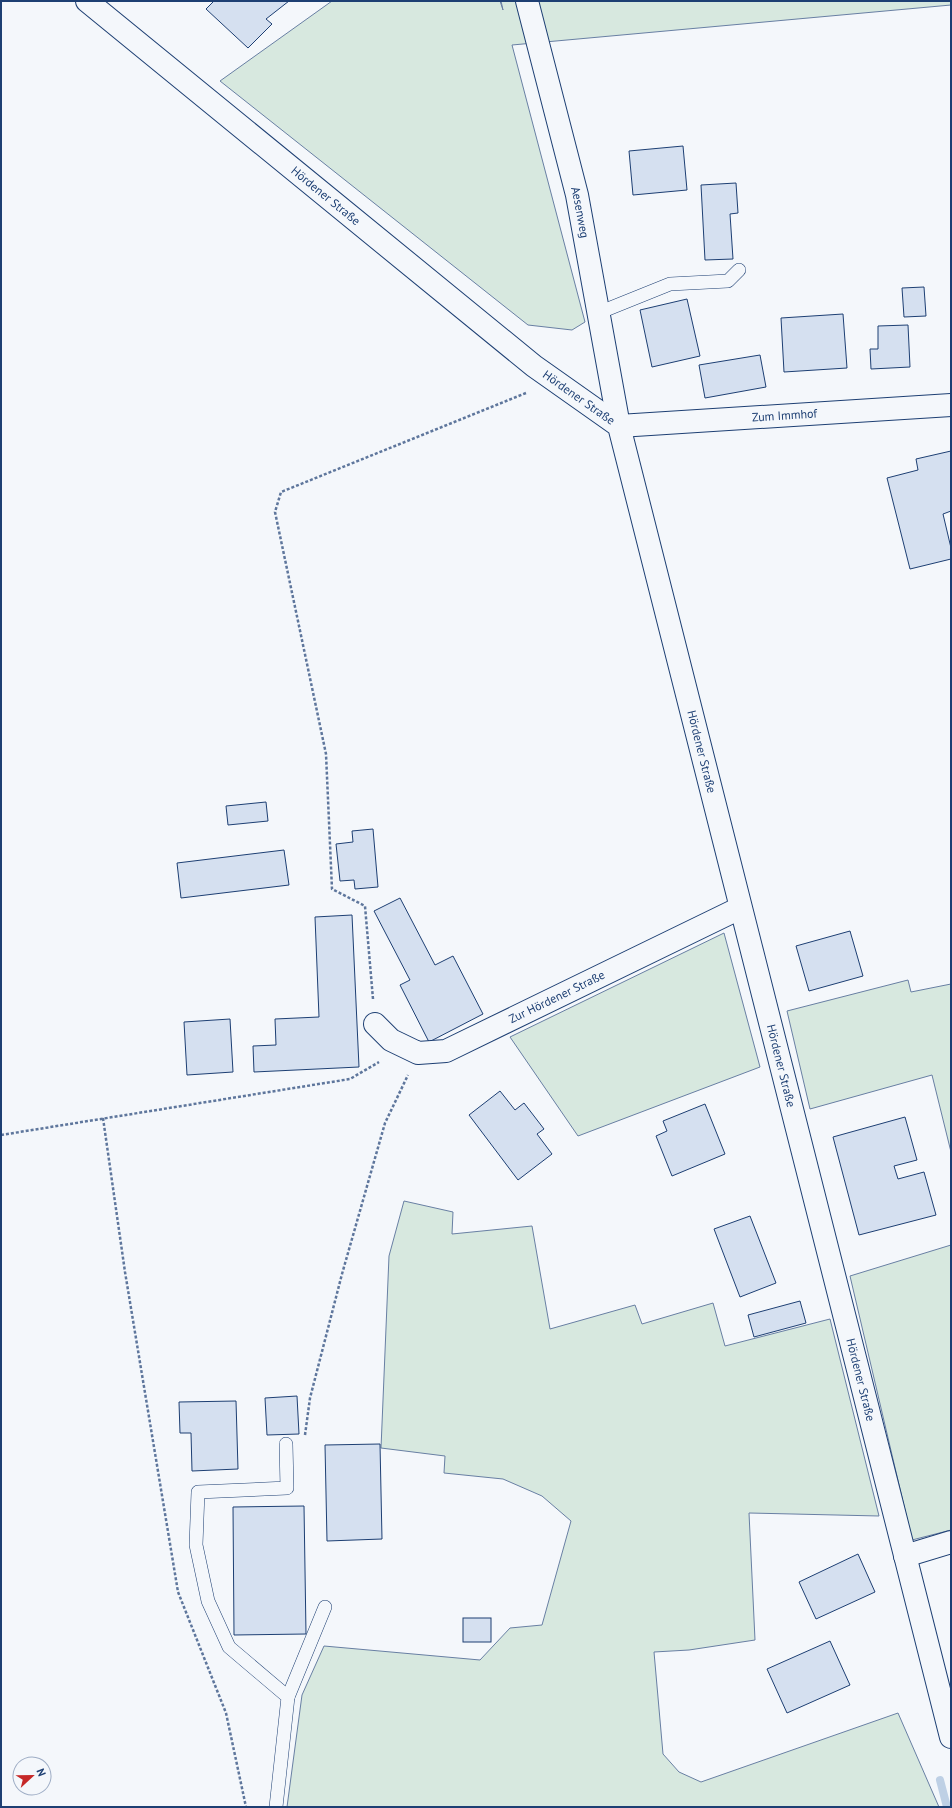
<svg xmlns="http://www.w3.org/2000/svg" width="952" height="1808" font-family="'PT Sans',sans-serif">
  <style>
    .green { fill: #d7e8df; stroke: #687fa3 }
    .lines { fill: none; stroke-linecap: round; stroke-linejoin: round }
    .stream { stroke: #bed0e5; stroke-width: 8 }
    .building { fill: #d5e0f0; stroke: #1d3f73 }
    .service-casing { stroke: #1d3f73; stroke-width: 14 }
    .minor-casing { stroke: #1d3f73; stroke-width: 24 }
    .path { stroke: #5e769c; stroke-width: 2.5; stroke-dasharray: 3 2; stroke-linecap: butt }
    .service { stroke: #f4f7fb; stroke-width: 13 }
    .minor { stroke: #f4f7fb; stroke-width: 22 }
    .labels { text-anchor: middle; stroke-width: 3; stroke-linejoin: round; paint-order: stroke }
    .street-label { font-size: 12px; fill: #1d3f73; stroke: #f4f7fb }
  </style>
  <rect width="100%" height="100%" fill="#f4f7fb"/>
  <g class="green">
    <path d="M332 1H500L503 10 501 1H951V5L512 45 585 322 572 330 528 325 220 81Z"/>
    <path d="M724 933 760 1067 578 1136 510 1037Z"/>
    <path d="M908 980 911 992 951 984V1152L932 1075 810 1109 787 1011Z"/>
    <path d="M404 1201 453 1212 452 1234 532 1226 550 1329 635 1305 642 1324 713 1303 725 1346 830 1319 879 1516 749 1513 755 1640 689 1650 654 1652 663 1754 679 1772 701 1782 898 1713 939 1807H287L302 1695 324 1646 480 1660 510 1628 542 1625 571 1521 542 1496 503 1479 444 1473 445 1456 381 1448 389 1256Z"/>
    <path d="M951 1245V1530L912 1540 850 1276Z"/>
  </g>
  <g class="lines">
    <path class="stream" d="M940 1780 947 1807"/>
  </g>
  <g class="building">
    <path d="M214 1H289L266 19 272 24 248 48 206 9Z"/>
    <path d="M683 146 687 190 633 195 629 151Z"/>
    <path d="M736 183 738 213 730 214 733 259 705 260 701 185Z"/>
    <path d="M924 287 926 316 904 317 902 288Z"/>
    <path d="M687 299 700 356 652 367 640 310Z"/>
    <path d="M843 314 847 368 784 372 781 318Z"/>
    <path d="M908 325 910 367 871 369 870 349H878V326Z"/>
    <path d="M760 355 766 387 705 398 699 365Z"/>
    <path d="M951 451V511L943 514 951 548V559L910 569 887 478 918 470 916 459Z"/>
    <path d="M266 802 268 821 228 825 226 806Z"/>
    <path d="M373 829 378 887 355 889 354 880 340 881 336 844 353 842 352 831Z"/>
    <path d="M284 850 289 885 181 898 177 863Z"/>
    <path d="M400 898 435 965 453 956 483 1014 429 1042 400 985 410 980 374 911Z"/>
    <path d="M352 915 359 1067 254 1072 253 1046 276 1045 275 1019 319 1017 315 917Z"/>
    <path d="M850 931 863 976 809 991 796 946Z"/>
    <path d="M230 1019 233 1072 187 1075 184 1022Z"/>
    <path d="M500 1091 515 1110 524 1103 544 1129 537 1134 552 1154 518 1180 469 1115Z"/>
    <path d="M705 1104 725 1154 672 1176 656 1136 667 1131 663 1121Z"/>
    <path d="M905 1117 917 1160 894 1166 898 1179 924 1172 936 1215 859 1235 833 1137Z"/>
    <path d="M750 1216 776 1283 740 1297 714 1229Z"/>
    <path d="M800 1301 806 1323 754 1337 748 1315Z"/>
    <path d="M297 1396 299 1434 267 1435 265 1398Z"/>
    <path d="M236 1401 238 1469 192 1471 191 1433H180L179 1402Z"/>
    <path d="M380 1444 382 1539 327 1541 325 1445Z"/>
    <path d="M304 1506 306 1634 234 1635 233 1507Z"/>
    <path d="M858 1554 875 1592 816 1619 799 1582Z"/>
    <rect x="463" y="1618" width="28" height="24"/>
    <path d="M830 1641 850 1685 787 1713 767 1669Z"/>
  </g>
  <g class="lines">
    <defs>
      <g id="service">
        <path d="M598 313 670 284 728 281 739 270"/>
        <path d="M288 1697 325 1607"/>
        <path d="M276 1807 288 1697 229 1647 208 1601 196 1545 198 1492 287 1488 286 1444"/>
      </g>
      <g id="minor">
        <path id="s1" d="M87 1 534 366 619 426 951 1737"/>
        <path id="s2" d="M527 1 577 195 619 426 951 405"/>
        <path id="s3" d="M375 1024 391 1040 418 1053 446 1051 740 908"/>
        <path d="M905 1556 951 1542"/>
      </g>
    </defs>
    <use href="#service" class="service-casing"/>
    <use href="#minor" class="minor-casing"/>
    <g class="path">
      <path d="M373 999 365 906 332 889 326 754 275 512 281 492 526 393"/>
      <path d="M103 1118 125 1272 178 1592 226 1713 246 1807"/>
      <path d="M1 1135 350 1079 379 1062"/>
      <path d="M305 1435 310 1398 342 1274 385 1123 408 1075"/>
    </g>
    <use href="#service" class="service"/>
    <use href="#minor" class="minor"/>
  </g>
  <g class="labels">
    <g class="street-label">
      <text dy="4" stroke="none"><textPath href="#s1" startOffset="308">Hördener Straße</textPath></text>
      <text dy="4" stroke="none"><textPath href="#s2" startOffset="218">Aesenweg</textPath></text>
      <text dy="4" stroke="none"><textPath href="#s1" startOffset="632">Hördener Straße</textPath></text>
      <text dy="4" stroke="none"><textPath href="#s2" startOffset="601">Zum Immhof</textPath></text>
      <text dy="4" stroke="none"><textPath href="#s1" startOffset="1017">Hördener Straße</textPath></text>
      <text dy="4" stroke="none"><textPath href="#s3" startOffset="204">Zur Hördener Straße</textPath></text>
      <text dy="4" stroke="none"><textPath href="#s1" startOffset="1341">Hördener Straße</textPath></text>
      <text dy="4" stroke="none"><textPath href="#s1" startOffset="1665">Hördener Straße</textPath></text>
    </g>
  </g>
  <rect width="952" height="1808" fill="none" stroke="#1d3f73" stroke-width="4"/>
  <g transform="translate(32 1776) rotate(68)"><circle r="19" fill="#f4f7fb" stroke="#9eadc5"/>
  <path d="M0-3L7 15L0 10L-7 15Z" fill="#c62828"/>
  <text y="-6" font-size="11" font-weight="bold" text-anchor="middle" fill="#1d3f73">N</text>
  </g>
</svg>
